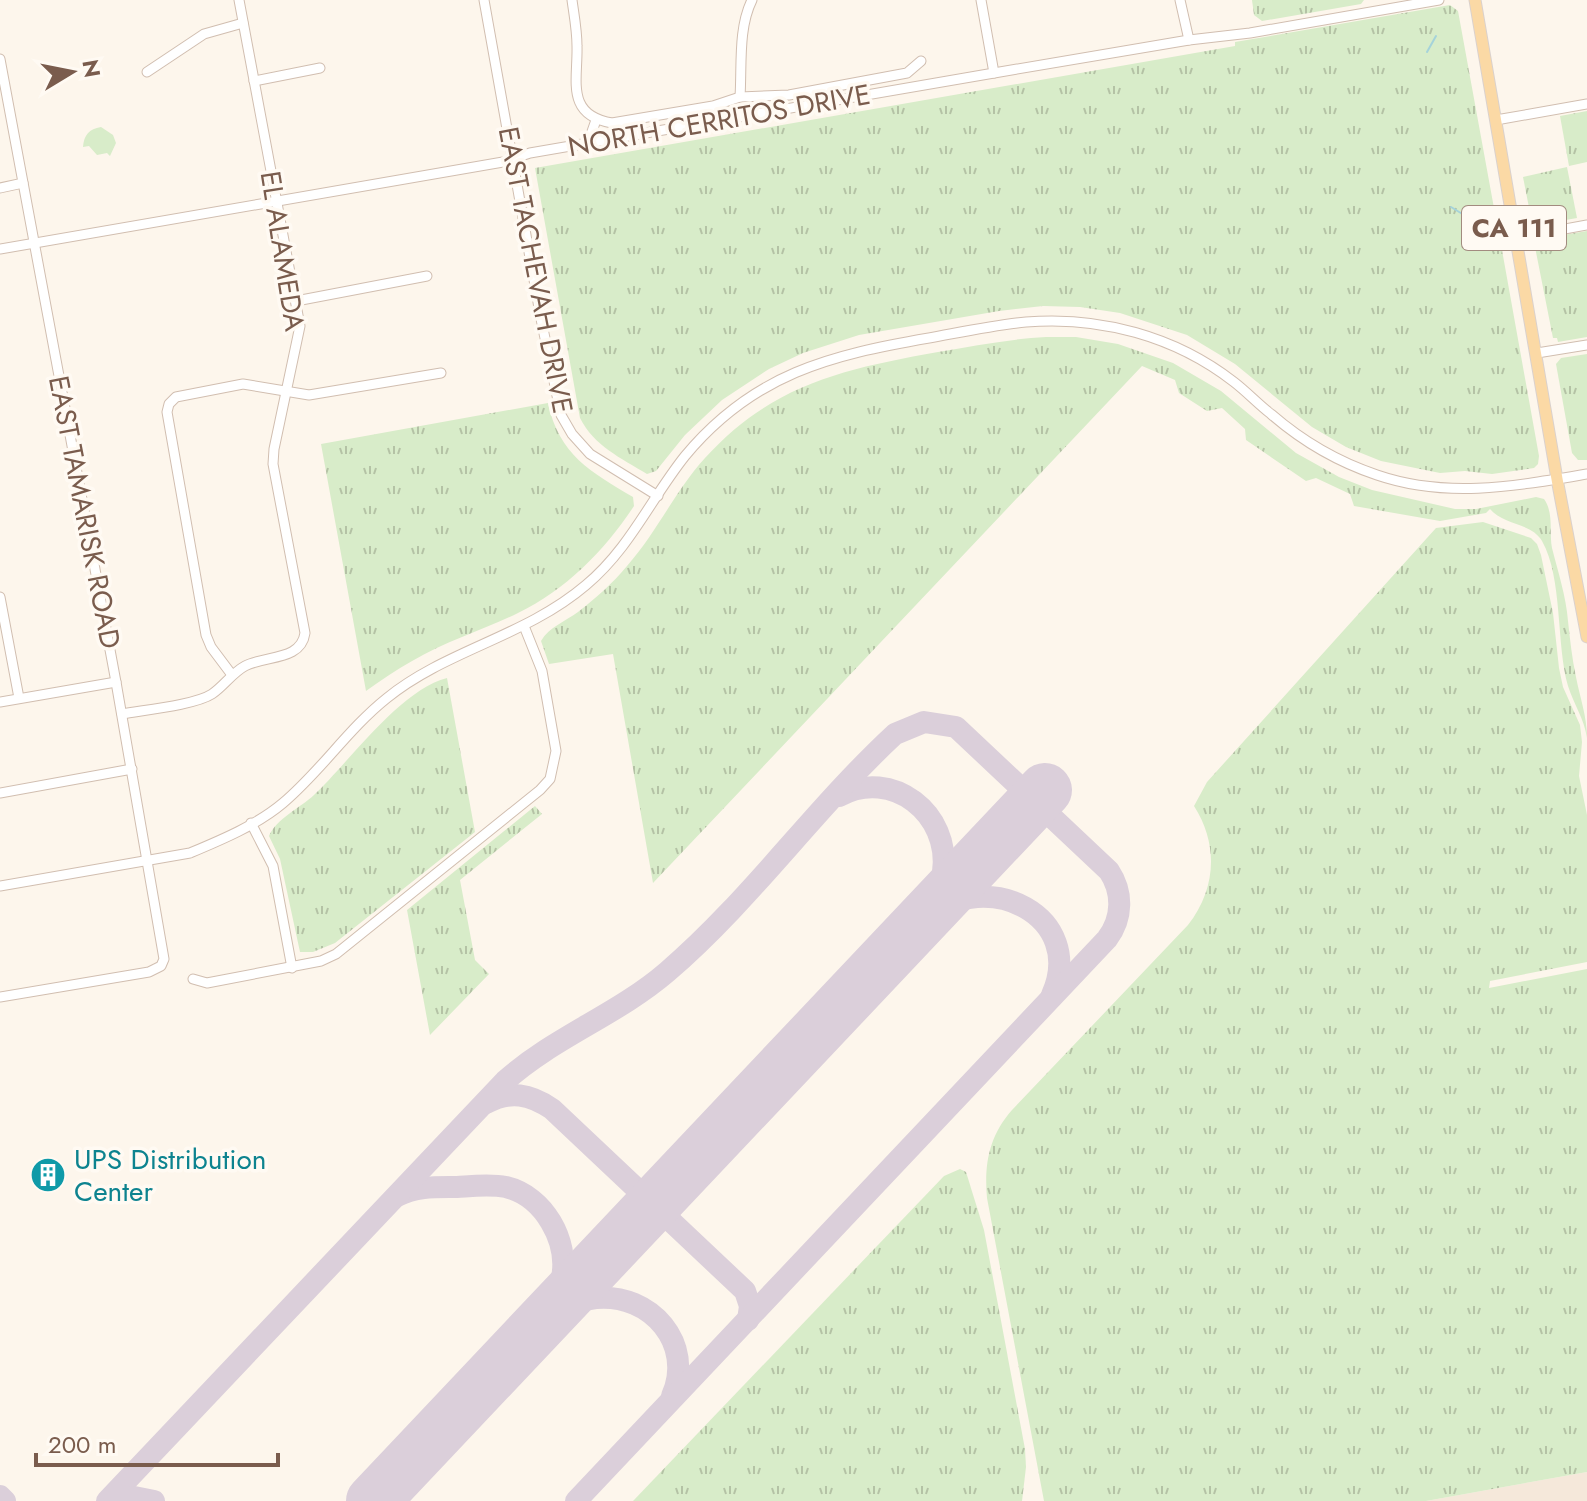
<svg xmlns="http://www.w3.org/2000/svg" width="1587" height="1501" font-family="Jost,sans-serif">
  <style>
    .residential { fill: #f5e8da }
    .grass { fill: url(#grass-tufts) }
    .pitch { fill: #d8ecc9 }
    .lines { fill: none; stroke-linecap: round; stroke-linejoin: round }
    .stream { stroke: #a5d3da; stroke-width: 2 }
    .taxiway { stroke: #dbcfda; stroke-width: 22 }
    .runway { stroke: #dbcfda; stroke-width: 54 }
    .minor-casing { stroke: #d1beb0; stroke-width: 11 }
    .major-casing { stroke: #dad1cd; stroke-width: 13 }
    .minor { stroke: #fff; stroke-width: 9 }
    .major { stroke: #fbd9a5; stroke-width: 11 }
    .labels { text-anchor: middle; stroke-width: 7; stroke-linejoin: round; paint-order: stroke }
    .shield { fill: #fffaf3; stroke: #a28b7f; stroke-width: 2 }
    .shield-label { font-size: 26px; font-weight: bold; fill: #7a5c4d }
    .street-label { font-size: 28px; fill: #7a5c4d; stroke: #fffaf3 }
    .culture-label { font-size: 28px; fill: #0d838f; stroke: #fffaf3; text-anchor: start }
  </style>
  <defs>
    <pattern id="grass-tufts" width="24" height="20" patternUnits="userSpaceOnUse" patternTransform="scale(2)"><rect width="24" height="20" fill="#d8ecc9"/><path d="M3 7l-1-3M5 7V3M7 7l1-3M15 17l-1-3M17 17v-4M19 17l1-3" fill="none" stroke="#b4c2a5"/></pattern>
  </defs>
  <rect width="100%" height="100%" fill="#fdf6ec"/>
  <path class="residential" d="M1587 1472V1501H1426L1476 1492Z"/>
  <g class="grass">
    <path d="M1252 0H1364L1361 4 1262 21 1254 15Z"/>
    <path d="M1450 5 1458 11 1498 230 1490 232 1491 240 1500 239 1539 456 1538 464 1534 468 1492 474 1465 471 1440 473 1381 461 1346 447 1312 427 1235 364 1187 335 1120 313 1080 307 1043 306 999 311 859 335 803 353 769 369 722 400 685 435 656 471 647 474C621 458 594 446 580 418L535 168 1235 46V42Z"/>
    <path d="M1587 111V162L1569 166 1560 116Z"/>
    <path d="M1567 167 1577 218 1537 225 1532 223 1523 177Z"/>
    <path d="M1587 231V337L1558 342 1557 338H1553L1535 247 1539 239Z"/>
    <path d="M1046 337H1076L1118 344 1173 363 1221 391 1296 453 1339 477 1372 490 1455 509H1476L1536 497 1544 499C1554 513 1549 532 1552 548 1558 572 1566 596 1568 621 1570 640 1572 658 1576 677 1580 698 1587 716 1587 738 1584 718 1574 705 1568 686 1556 645 1563 578 1542 541 1532 523 1503 525 1490 509L1486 513 1440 521 1354 506 1350 494 1316 478 1306 481 1246 440 1245 429 1222 408 1207 411 1179 393 1175 380 1142 366 653 883 613 654 549 664 541 641C549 627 566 621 578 612 596 598 613 583 627 566 657 532 675 491 705 458 772 384 844 369 938 352 973 346 1009 339 1046 337Z"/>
    <path d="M1587 354V460H1578L1572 453 1556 364 1561 358Z"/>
    <path d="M548 403C559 455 591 472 633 497L634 506C605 550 566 590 518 613 500 622 481 629 462 637 428 650 395 670 366 691L321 444Z"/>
    <path d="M1483 522 1531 538 1537 544 1541 555 1553 613 1559 668 1563 687 1580 725 1582 742 1579 776 1587 815V962L1490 981 1489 988 1587 969V1472L1426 1501H1044L987 1198C984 1164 989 1136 1012 1110L1188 925C1216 889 1219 845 1194 806L1207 782 1436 528Z"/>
    <path d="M447 678 475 832 335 943 313 952H300L280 859 269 836C276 819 300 808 314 795 349 762 400 690 447 678Z"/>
    <path d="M535 806 542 814 460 880 475 960 489 974 430 1035 407 910Z"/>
    <path d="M960 1169 966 1172 984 1230 1025 1449 1026 1467 1022 1501H633L944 1176Z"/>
  </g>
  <path class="pitch" d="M101 127 113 135 116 143 110 156 107 153 97 155 89 146 83 147C84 135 89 129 101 127Z"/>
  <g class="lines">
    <g class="stream">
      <path d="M1427 52 1436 36"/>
      <path d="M1451 207 1464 215"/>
    </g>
    <g class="taxiway">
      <path d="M839 796C892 767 951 814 943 872 941 892 930 906 920 922"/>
      <path d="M928 917C987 867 1087 916 1052 995"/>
      <path d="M486 1103C510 1090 530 1094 552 1109L745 1291 750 1306 748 1320"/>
      <path d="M397 1196C416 1186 436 1187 457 1187 473 1186 490 1184 506 1187 544 1196 569 1241 562 1278 559 1295 551 1308 542 1322"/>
      <path d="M544 1321C560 1310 576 1300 596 1298 651 1293 695 1344 672 1396"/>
      <path d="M0 1496 5 1501"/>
      <path d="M107 1501 505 1081C554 1037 617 1015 667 972 750 901 814 809 895 734L924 722 956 727 1109 871C1123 892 1123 918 1107 939L576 1501"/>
      <path d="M114 1501 134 1497 154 1501"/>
    </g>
    <path class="runway" d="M373 1501 1045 790"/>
    <defs>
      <g id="minor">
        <path d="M484 0 541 319 561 415 572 434 590 454 658 496"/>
        <path d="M572 0C574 15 577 30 577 46 578 80 565 115 612 123L713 106 740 97 789 95 907 73 921 61"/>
        <path d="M981 0 994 73"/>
        <path d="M1180 0 1189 40"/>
        <path d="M0 59 116 682 164 959 161 966 149 972 0 997"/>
        <path d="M147 72 204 34 243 23"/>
        <path d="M254 81 320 68"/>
        <path d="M740 97C742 66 738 28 752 0"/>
        <path d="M1496 120 1587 104"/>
        <path d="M588 143 596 120"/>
        <path d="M0 188 23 183"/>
        <path d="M1516 238 1587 225"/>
        <path d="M0 249 503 162 530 153 994 73 1189 40 1250 33 1439 0"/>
        <path d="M296 301 427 276"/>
        <path d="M1537 353 1587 345"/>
        <path d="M0 597 19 698"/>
        <path d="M232 675 211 647 206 635 167 412 169 404 176 397 243 384 309 395 441 373"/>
        <path d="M0 702 116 682"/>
        <path d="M122 714C144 710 195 705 212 694 224 686 232 673 245 666 266 655 301 661 305 633L273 464 274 449 300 326 239 0"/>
        <path d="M0 793 132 769"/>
        <path d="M251 823 273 866 292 968"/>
        <path d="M0 886 190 853C221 840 257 825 283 803 321 771 348 729 387 698 446 650 525 637 586 585 630 548 650 500 685 456 753 374 830 355 929 338 962 332 994 325 1026 322 1100 316 1175 336 1234 382 1247 392 1258 404 1271 414 1302 441 1338 462 1377 475 1447 499 1516 486 1587 474"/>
        <path d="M193 979 207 983 321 961 336 954 540 790 550 779 556 751 542 671 524 626"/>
      </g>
      <path id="major" d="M1475 0 1557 479 1587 637"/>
    </defs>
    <use href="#minor" class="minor-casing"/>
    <use href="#major" class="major-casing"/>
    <use href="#minor" class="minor"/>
    <use href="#major" class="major"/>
  </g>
  <defs>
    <symbol id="building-disc" viewBox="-11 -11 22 22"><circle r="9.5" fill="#0f9aa8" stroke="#fffaf3"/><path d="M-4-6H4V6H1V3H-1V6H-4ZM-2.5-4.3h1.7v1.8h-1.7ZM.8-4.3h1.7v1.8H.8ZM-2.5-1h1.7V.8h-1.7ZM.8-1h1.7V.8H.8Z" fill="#fff"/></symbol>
  </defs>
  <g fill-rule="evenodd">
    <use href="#building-disc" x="28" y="1155" width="40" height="40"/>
  </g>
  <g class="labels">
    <rect class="shield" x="1462" y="206" width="104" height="44" rx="6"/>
    <g class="shield-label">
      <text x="1514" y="237">CA 111</text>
    </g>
    <g class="street-label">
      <text transform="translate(719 120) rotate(-10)" y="10">NORTH CERRITOS DRIVE</text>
      <text transform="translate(283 251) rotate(81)" y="10">EL ALAMEDA</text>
      <text transform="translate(536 270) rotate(79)" y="10">EAST TACHEVAH DRIVE</text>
      <text transform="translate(85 512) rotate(79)" y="10">EAST TAMARISK ROAD</text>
    </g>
    <g class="culture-label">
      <text x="74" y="1169">UPS Distribution<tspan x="74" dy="32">Center</tspan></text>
    </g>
  </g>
  <g transform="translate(72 72) rotate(80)" stroke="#fffaf3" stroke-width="6" paint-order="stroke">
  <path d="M0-6L14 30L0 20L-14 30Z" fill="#7a5c4d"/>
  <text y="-12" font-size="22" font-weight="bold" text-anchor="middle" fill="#7a5c4d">N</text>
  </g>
  <path d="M36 1453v12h242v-12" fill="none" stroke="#7a5c4d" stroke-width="4"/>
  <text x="48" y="1453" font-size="24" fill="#7a5c4d" stroke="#fffaf3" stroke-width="6" paint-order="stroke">200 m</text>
</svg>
